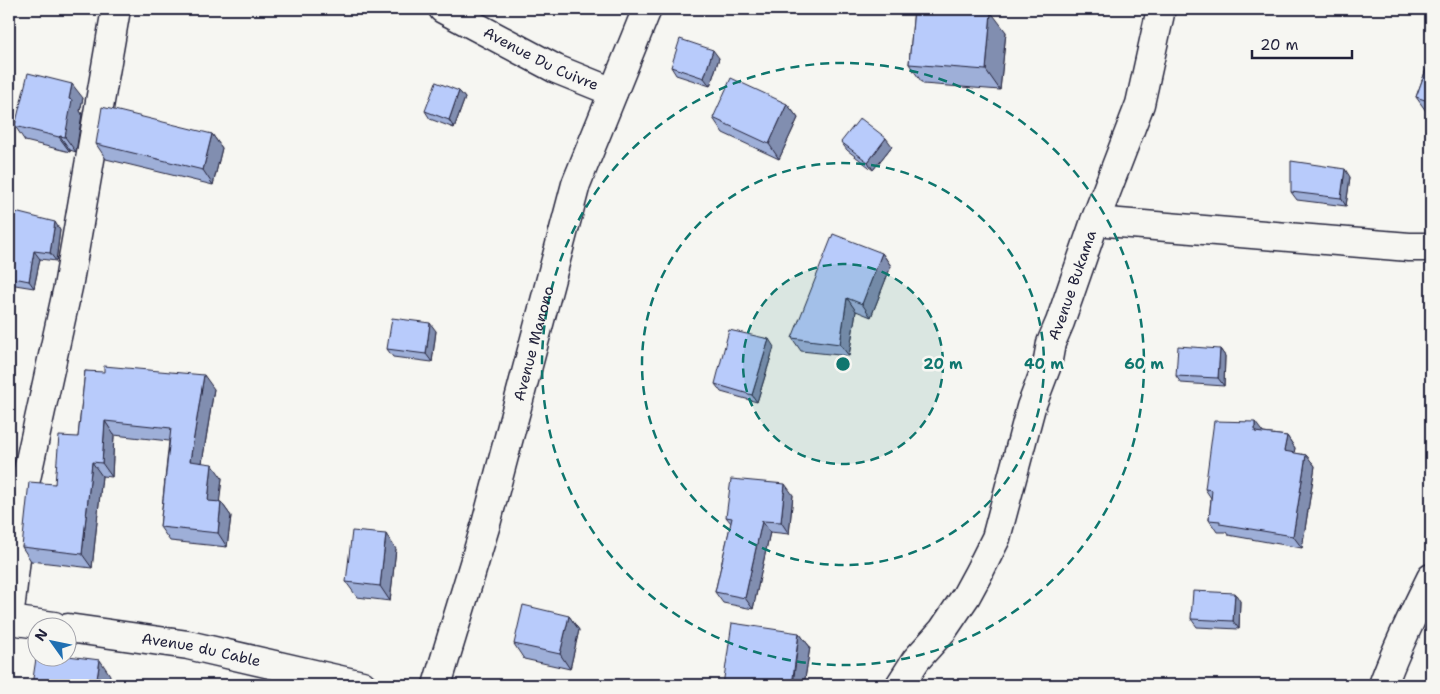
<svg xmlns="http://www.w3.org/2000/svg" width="1440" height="694" font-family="'Shantell Sans',sans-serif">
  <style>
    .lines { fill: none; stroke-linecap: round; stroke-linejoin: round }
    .street-casing { stroke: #22223b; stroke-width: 31 }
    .street { stroke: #f6f6f2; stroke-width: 28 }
    .wall { fill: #9eafd8; stroke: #22223b }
    .shaded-wall { fill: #818eb0; stroke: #22223b }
    .building { fill: #b8cbfb; stroke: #22223b }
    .ring { fill: none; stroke: #0f766e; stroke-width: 2.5; stroke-dasharray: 9 6 }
    .labels { text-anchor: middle; stroke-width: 5; stroke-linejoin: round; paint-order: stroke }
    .street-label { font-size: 15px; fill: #22223b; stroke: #f6f6f2 }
    .centre { fill: #0f766e; stroke: #f6f6f2; stroke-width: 2.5 }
    .ring-label { font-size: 15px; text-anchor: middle; font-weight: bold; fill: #0f766e; stroke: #f6f6f2; stroke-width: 5; stroke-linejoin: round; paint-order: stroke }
  </style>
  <rect width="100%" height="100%" fill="#f6f6f2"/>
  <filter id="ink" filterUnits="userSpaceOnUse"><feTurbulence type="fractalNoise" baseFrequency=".02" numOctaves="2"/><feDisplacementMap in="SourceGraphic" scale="10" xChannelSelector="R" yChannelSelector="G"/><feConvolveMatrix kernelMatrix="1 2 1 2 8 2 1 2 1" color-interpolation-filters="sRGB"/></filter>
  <g filter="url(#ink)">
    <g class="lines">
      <defs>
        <g id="street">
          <path id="s1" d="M443 9 556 69 613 92"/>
          <path d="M1095 221 1409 247H1431"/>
          <path d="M9 620 24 488 68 287 116 9"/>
          <path d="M9 620 54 626"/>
          <path id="s2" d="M68 628 188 645 362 685"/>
          <path id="s3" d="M437 685 486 524 576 184 647 9"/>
          <path id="s4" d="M900 685 916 660 943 630 966 596 979 572 996 538 1031 407 1047 365 1051 343 1060 322 1095 221 1140 104 1161 9"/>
          <path d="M1383 685C1396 648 1414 613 1431 578"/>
        </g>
      </defs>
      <use href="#street" class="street-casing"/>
      <use href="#street" class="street"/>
    </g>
    <g class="wall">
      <path d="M914 9H982L1006 32 1000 90 923 84 909 64Z"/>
      <path d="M1431 56V113L1426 111 1416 97Z"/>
      <path d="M719 58 710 86 676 75 671 67Z"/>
      <path d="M459 91 465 98 454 128 430 119 425 111Z"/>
      <path d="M83 98 80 111 82 114 76 152 70 150V152L25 141 15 126Z"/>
      <path d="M787 104 798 118 779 159 723 133 713 118Z"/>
      <path d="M212 134 222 148 213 185 106 159 96 144Z"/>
      <path d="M841 142 892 146 873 170 847 150Z"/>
      <path d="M1350 177 1346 206 1297 200 1291 192Z"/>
      <path d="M9 219 60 230 56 261 40 259 34 288 9 284Z"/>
      <path d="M882 253 891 266 871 317 856 311 849 356 801 351 792 338Z"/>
      <path d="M436 331 432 362 393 357 387 349Z"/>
      <path d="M774 347 757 402 721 392 715 384Z"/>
      <path d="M1220 349 1225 356 1224 386 1181 383 1176 376Z"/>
      <path d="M85 371 214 389 202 463 222 478 219 502H221L231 516 227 547 170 541 160 527 169 441 114 435 112 477 102 476 92 568 31 561 22 547 55 484 78 437Z"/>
      <path d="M1263 433 1287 436 1295 448 1294 453 1306 455 1315 466 1302 548 1228 535 1226 532H1217L1209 520 1211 498 1205 489Z"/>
      <path d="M793 495 789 534 770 532 753 609 723 603 715 592 731 523 726 517Z"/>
      <path d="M396 549 390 601 357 597 346 582Z"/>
      <path d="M1240 601 1239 629 1197 627 1191 619Z"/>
      <path d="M569 616 579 630 570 669 524 659 514 644Z"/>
      <path d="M799 633 810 647 804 685H723Z"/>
    </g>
    <g class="shaded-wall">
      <path d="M971 9H982L987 15 971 10Z"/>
      <path d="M991 12 1006 32 1000 90 986 70Z"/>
      <path d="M713 50 719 58 710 86 704 78Z"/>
      <path d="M72 84 83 98 80 111 82 114 76 152 65 137 69 99Z"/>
      <path d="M459 91 465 98 454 128 449 120Z"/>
      <path d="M787 104 798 118 779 159 769 144Z"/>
      <path d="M212 134 222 148 213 185 203 170Z"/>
      <path d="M60 136 70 150V152L59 137Z"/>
      <path d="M886 138 892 146 873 170 868 162Z"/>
      <path d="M1345 169 1350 177 1346 206 1341 198Z"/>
      <path d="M55 222 60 230 56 261 50 253Z"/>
      <path d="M34 251 40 259 34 288 29 281Z"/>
      <path d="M882 253 891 266 871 317 862 304Z"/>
      <path d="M847 298 856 311 849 356 840 344Z"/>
      <path d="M430 323 436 331 432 362 426 354Z"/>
      <path d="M769 339 774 347 757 402 752 395Z"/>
      <path d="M1220 349 1225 356 1224 386 1218 378Z"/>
      <path d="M204 375 214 389 200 475 190 461Z"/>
      <path d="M105 421 114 435 112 477 102 463Z"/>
      <path d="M1255 422 1264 434 1255 432Z"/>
      <path d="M1287 436 1295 448 1292 463 1284 451Z"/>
      <path d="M1306 455 1315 466 1302 548 1293 536Z"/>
      <path d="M92 462 102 476 92 568 82 554Z"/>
      <path d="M212 464 222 478 218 515 208 501Z"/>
      <path d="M785 484 793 495 789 534 781 522Z"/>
      <path d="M221 502 231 516 227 547 218 533Z"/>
      <path d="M762 521 770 532 753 609 745 598Z"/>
      <path d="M386 534 396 549 390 601 380 586Z"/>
      <path d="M1235 593 1240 601 1239 629 1233 621Z"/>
      <path d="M569 616 579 630 570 669 560 654Z"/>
      <path d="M799 633 810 647 804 685H793Z"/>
      <path d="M100 660 110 675 109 685H96Z"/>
    </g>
    <g class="building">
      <path d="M914 9H971V10L991 12 986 70 909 64Z"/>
      <path d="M680 39 713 50 704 78 671 67Z"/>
      <path d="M1431 56V102L1416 97Z"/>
      <path d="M28 73 72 84 69 99 72 100 65 137 60 136 59 137 15 126Z"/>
      <path d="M731 78 787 104 769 144 713 118Z"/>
      <path d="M436 82 459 91 449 120 425 111Z"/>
      <path d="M102 107 212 134 203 170 96 144Z"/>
      <path d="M860 118 886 138 868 162 841 142Z"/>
      <path d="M1291 161 1345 169 1341 198 1291 192Z"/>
      <path d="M11 211 55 222 50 253 34 251 29 281 9 277V219Z"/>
      <path d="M833 234 882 253 862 304 847 298 840 344 792 338Z"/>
      <path d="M392 318 430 323 426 354 387 349Z"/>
      <path d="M729 330 769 339 752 395 715 384Z"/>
      <path d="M1178 346 1220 349 1218 378 1176 376Z"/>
      <path d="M104 366 204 375 190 461 212 464 208 501 221 502 218 533 160 527 171 428 105 421 102 463 92 462 82 554 22 547 29 482 55 484 59 436 78 437 85 371 104 372Z"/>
      <path d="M1214 421 1255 422V432L1287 436 1284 451 1306 455 1293 536 1220 524V521L1209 520 1212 490 1205 489Z"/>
      <path d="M731 479 785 484 781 522 762 521 745 598 715 592 732 518 726 517Z"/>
      <path d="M352 531 386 534 380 586 346 582Z"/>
      <path d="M1193 591 1235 593 1233 621 1191 619Z"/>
      <path d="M523 605 569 616 560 654 514 644Z"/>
      <path d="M732 623 799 633 792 685 766 681 765 685H723Z"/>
      <path d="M37 652H38V656H68L100 660 96 685H32Z"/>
    </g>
  </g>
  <circle cx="843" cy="364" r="100" fill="#0f766e" fill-opacity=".12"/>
  <g class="ring">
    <circle cx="843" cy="364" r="100"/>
    <circle cx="843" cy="364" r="201"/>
    <circle cx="843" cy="364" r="301"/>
  </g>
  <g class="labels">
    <g class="street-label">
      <text dy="5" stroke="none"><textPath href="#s1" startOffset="110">Avenue Du Cuivre</textPath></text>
      <text dy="5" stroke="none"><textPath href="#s4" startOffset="441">Avenue Bukama</textPath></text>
      <text dy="5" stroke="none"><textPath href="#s3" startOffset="355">Avenue Manono</textPath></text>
      <text dy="5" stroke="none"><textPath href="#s2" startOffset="135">Avenue du Cable</textPath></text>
    </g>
  </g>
  <circle cx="843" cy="364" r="8" class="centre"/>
  <g class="ring-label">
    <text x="943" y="369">20 m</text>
    <text x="1044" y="369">40 m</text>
    <text x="1144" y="369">60 m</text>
  </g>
  <rect width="1440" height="694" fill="none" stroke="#f6f6f2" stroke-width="30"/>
  <rect x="15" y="15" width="1410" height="664" fill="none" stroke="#22223b" stroke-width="2" filter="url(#ink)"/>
  <g transform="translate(52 642) rotate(303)"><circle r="24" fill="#f6f6f2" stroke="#a1a1a9"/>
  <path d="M0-4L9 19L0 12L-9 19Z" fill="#1f6fb2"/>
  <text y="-8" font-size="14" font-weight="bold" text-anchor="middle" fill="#22223b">N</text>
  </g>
  <path d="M1252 50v8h100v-8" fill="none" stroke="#22223b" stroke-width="2.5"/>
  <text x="1260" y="50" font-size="15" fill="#22223b" stroke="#f6f6f2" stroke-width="4" paint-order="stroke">20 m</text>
</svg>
